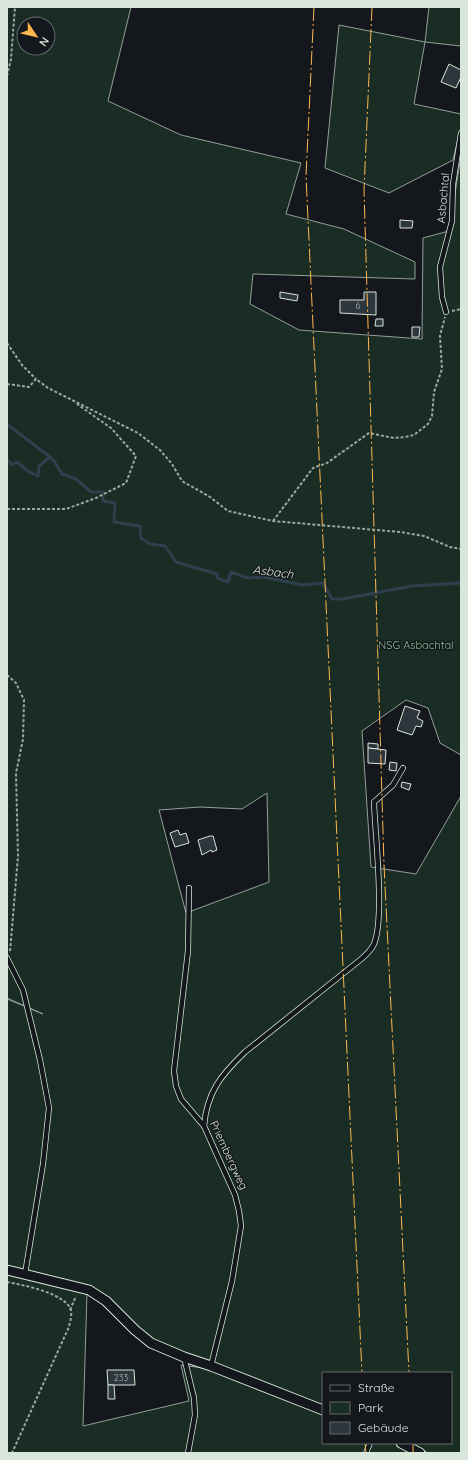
<svg xmlns="http://www.w3.org/2000/svg" width="468" height="1460" font-family="Quicksand,sans-serif">
  <style>
    .green { fill: #1a2d24; stroke: #939e99; fill-rule: evenodd }
    .lines { fill: none; stroke-linecap: round; stroke-linejoin: round }
    .stream { stroke: #2f3f4d; stroke-width: 3 }
    .building { fill: #2c363c; stroke: #d8e6dc }
    .service-casing { stroke: #d8e6dc; stroke-width: 6 }
    .minor-casing { stroke: #d8e6dc; stroke-width: 11 }
    .path { stroke: #9da8a2; stroke-width: 2; stroke-dasharray: 3 2; stroke-linecap: butt }
    .service { stroke: #14181c; stroke-width: 4.5 }
    .minor { stroke: #14181c; stroke-width: 9 }
    .power { stroke: #ffb74d; stroke-width: 1; stroke-dasharray: 14 3 2 3; stroke-linecap: butt }
    .labels { text-anchor: middle; stroke-width: 3; stroke-linejoin: round; paint-order: stroke }
    .number-label { font-size: 9px; fill: #adbab4 }
    .street-label { font-size: 11px; fill: #d8e6dc; stroke: #14181c }
    .park-label { font-size: 11px; fill: #8ac095; stroke: #14181c }
    .water-label { font-size: 12px; font-style: italic; fill: #d8e6dc; stroke: #14181c }
  </style>
  <rect width="100%" height="100%" fill="#14181c"/>
  <g class="green">
    <path d="M7 7H131L108 101 181 135 301 163 286 214 344 229 415 262V279L253 274 250 304 299 330 422 339 423 238 449 231 461 156V755L440 743 428 708 406 700 362 731 371 867 416 874 461 796V1453H428L410 1443H451V1373H323V1405L152 1342 112 1303 87 1293 83 1426 189 1401 181 1365 211 1369 323 1413V1443H394L417 1453H7V1275L77 1286 7 1268V999L43 1014 7 998ZM24 24H48V48H24ZM267 793 269 882 186 913 159 810 200 807 242 809Z"/>
    <path d="M429 7H461V46L425 42 414 104 461 114V127L453 160 389 193 325 168 339 25 425 42Z"/>
  </g>
  <g class="lines">
    <g class="stream">
      <path d="M7 424 50 457"/>
      <path d="M7 459 12 465 17 462 29 472 38 476 39 466 50 457 54 461 62 474 76 479 91 492H103V501L115 503 114 522 140 526 141 538 150 544 165 546 176 562 217 574V578L228 582 231 572 248 578 263 577 303 585 323 583 332 599H343L412 586 461 583"/>
    </g>
  </g>
  <g class="building">
    <path d="M449 64 461 70V77L456 88 441 82Z"/>
    <path d="M400 220 413 221 412 228H400Z"/>
    <path d="M280 292 298 295 297 301 280 298Z"/>
    <path d="M364 292H376V315L340 313V300H364Z"/>
    <path d="M376 319H383V326H375Z"/>
    <path d="M412 327H420L419 337H412Z"/>
    <path d="M405 706 420 711 417 718 423 721 421 727 416 726 412 735 397 730Z"/>
    <path d="M368 743 378 744V749L368 748Z"/>
    <path d="M368 748 386 750 385 764 368 763Z"/>
    <path d="M390 762 397 763 396 771 389 770Z"/>
    <path d="M402 782 411 784 409 790 401 787Z"/>
    <path d="M178 830 180 835 186 833 189 843 175 847 170 833Z"/>
    <path d="M210 836H213L217 850 212 852 211 850 202 855 198 840Z"/>
    <path d="M107 1370H134L135 1385H108Z"/>
    <path d="M108 1385H114L115 1399H108Z"/>
  </g>
  <g class="lines">
    <defs>
      <g id="service">
        <path d="M446 312 442 297 440 267 452 221 453 184 461 133"/>
        <path d="M189 888 188 951 174 1071 176 1086 181 1099 204 1126 235 1195 239 1211 241 1226 232 1281 211 1366"/>
        <path d="M7 958 23 990 40 1060 49 1108 43 1164 25 1274"/>
        <path d="M204 1126C207 1092 221 1075 245 1052L360 960C366 955 371 951 374 944 385 918 375 833 374 802L393 785 403 768"/>
        <path d="M184 1357 194 1398 195 1415 188 1453"/>
        <path d="M366 1453 370 1443"/>
      </g>
      <g id="minor">
        <path d="M7 1270 89 1290 106 1301 135 1330 151 1343 184 1357 211 1366 323 1410"/>
        <path d="M401 1443 420 1453"/>
      </g>
    </defs>
    <use href="#service" class="service-casing"/>
    <use href="#minor" class="minor-casing"/>
    <g class="path">
      <path d="M7 76 11 59 15 7"/>
      <path d="M452 311 461 309"/>
      <path d="M7 343 22 365 36 379"/>
      <path d="M7 384 29 387 36 379 48 388 138 433 160 450 172 464 182 481 210 497 228 511 273 521 400 532 424 536 450 547 461 549"/>
      <path d="M7 509H66L96 498 126 483 136 456 111 428 77 404"/>
      <path d="M273 521 313 468 327 463 369 433 394 438 405 437 414 435 428 424 432 416 434 392 442 369 440 336 445 317"/>
      <path d="M7 675 16 683 24 700 23 739 16 773 18 856 10 952"/>
      <path d="M7 1282C23 1285 65 1293 71 1310 72 1316 70 1323 68 1329L12 1453"/>
      <path d="M70 1310 76 1296"/>
    </g>
    <use href="#service" class="service"/>
    <use href="#minor" class="minor"/>
    <g class="power">
      <path d="M314 7 306 176 362 1373"/>
      <path d="M372 7 364 190 384 865 409 1373"/>
      <path d="M365 1443 366 1453"/>
      <path d="M413 1443V1453"/>
    </g>
  </g>
  <g class="labels">
    <g class="number-label">
      <text x="358" y="309">6</text>
      <text x="121" y="1381">233</text>
    </g>
    <g class="street-label">
      <text transform="translate(443 198) rotate(-85)" y="4">Asbachtal</text>
      <text transform="translate(229 1155) rotate(65)" y="4">Priembergweg</text>
    </g>
    <g class="park-label">
      <text x="416" y="649">NSG Asbachtal</text>
    </g>
    <g class="water-label">
      <text transform="translate(273 572) rotate(7)" y="4">Asbach</text>
    </g>
  </g>
  <rect width="468" height="1460" fill="none" stroke="#d8e6dc" stroke-width="16"/>
  <rect x="322" y="1372" width="130" height="72" fill="#14181c" stroke="#626a69"/>
  <rect x="330" y="1385" width="20" height="6" fill="#14181c" stroke="#626a69"/>
  <text x="358" y="1392" font-size="12" fill="#d8e6dc">Straße</text>
  <rect x="330" y="1402" width="20" height="12" fill="#1a2d24" stroke="#626a69"/>
  <text x="358" y="1412" font-size="12" fill="#d8e6dc">Park</text>
  <rect x="330" y="1422" width="20" height="12" fill="#2c363c" stroke="#626a69"/>
  <text x="358" y="1432" font-size="12" fill="#d8e6dc">Gebäude</text>
  <g transform="translate(36 36) rotate(125)"><circle r="19" fill="#14181c" stroke="#626a69"/>
  <path d="M0-3L7 15L0 10L-7 15Z" fill="#ffb74d"/>
  <text y="-6" font-size="11" font-weight="bold" text-anchor="middle" fill="#d8e6dc">N</text>
  </g>
</svg>
